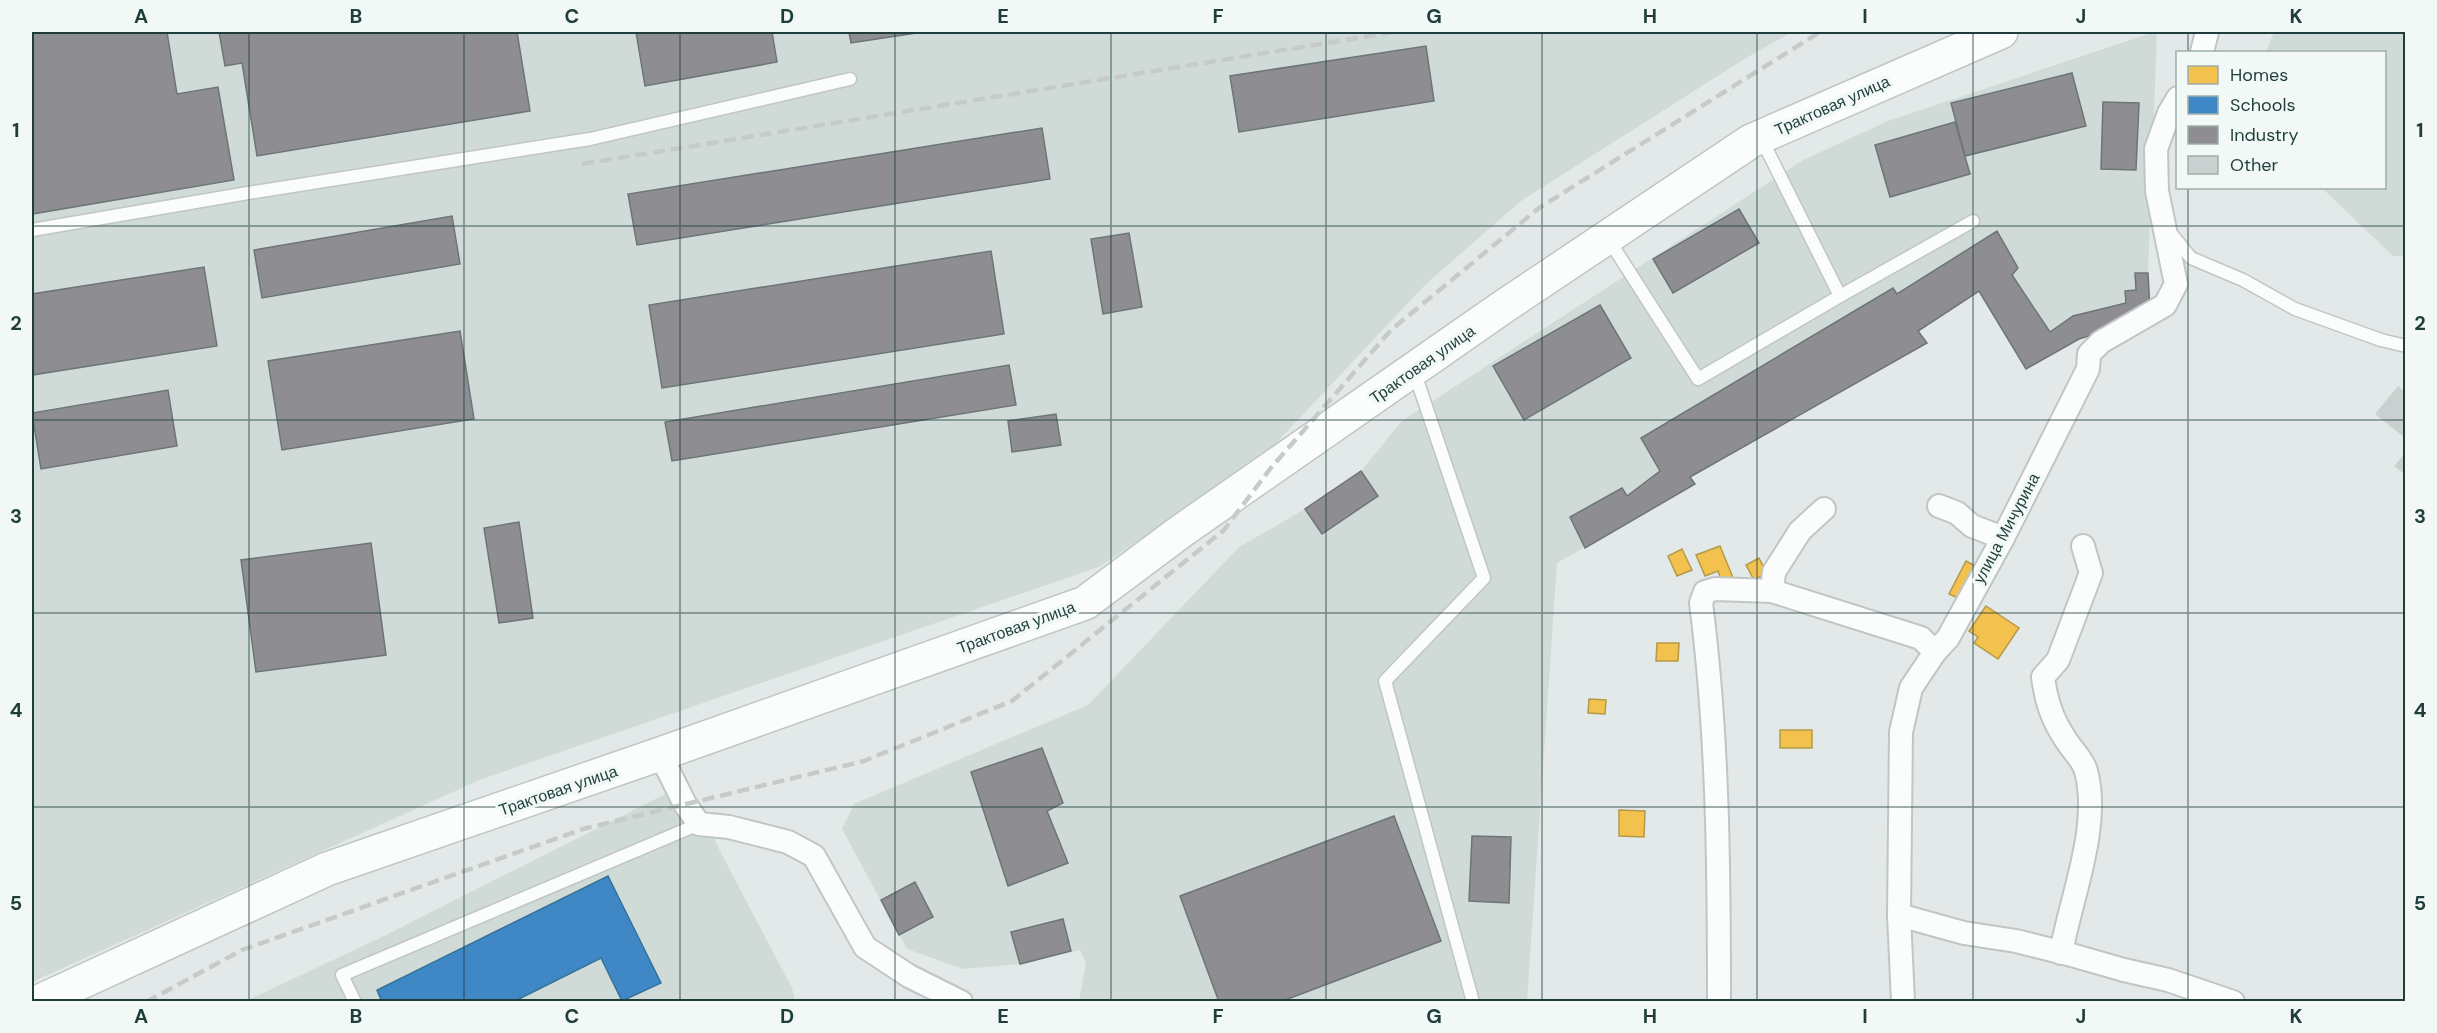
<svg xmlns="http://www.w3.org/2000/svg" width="2437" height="1033" font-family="'DM Sans',sans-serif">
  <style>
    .built { fill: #d0dbd8 }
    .homes { fill: #f2c14e; stroke: #b39a48; stroke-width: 1.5 }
    .schools { fill: #3f88c5; stroke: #35729c; stroke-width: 1.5 }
    .industry { fill: #8d8d92; stroke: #6c7578; stroke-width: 1.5 }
    .building { fill: #cad0cf; stroke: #cbd2d1; stroke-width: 1.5 }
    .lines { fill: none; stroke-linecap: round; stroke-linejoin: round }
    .lane-casing { stroke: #c0c6c5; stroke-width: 15 }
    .street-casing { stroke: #c0c6c5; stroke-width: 26 }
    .secondary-casing { stroke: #bec7c5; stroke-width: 36 }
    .lane { stroke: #fbfcfc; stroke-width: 12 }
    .street { stroke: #fbfcfc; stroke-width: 22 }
    .secondary { stroke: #fbfcfc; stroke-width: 33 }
    .rail { stroke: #c6cbca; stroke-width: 4.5; stroke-dasharray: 12 6; stroke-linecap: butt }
    .grid { fill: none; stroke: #1f3e3b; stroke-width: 1.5; stroke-opacity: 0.55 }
    .labels { text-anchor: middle; stroke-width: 6; stroke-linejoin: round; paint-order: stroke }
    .street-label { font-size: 16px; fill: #1f3e3b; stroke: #f1f8f6 }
    .neatline { fill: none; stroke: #1f3e3b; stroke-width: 2 }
    .grid-label { font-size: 20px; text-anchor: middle; font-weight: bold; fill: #1f3e3b }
  </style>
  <rect width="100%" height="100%" fill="#e3e9e8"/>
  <g class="built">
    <path d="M32 32H1792L1746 58 1521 201 1426 284 1262 458 1099 567 482 779 32 982Z"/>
    <path d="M2154 32H2157L2148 273 2150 309 2130 323 2079 339 2026 369 1978 291 1919 331 1927 343 1690 477 1695 484 1557 563 1527 1001H1079L1086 963 1080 950 1020 964 963 969 907 949 842 829 854 804 1088 705 1239 547 1305 509 1361 471 1402 421 1803 160 1888 121Z"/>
    <path d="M2274 32H2405V256H2393L2322 188H2384V52H2266Z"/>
    <path d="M687 783 721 853 792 988 795 1001 244 1002 382 937Z"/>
  </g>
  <g class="homes">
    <path d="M1720 546 1734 580 1723 585 1718 571 1705 576 1696 555Z"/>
    <path d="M1682 549 1692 570 1677 576 1668 556Z"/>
    <path d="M1759 558 1767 573 1754 580 1746 565Z"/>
    <path d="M1966 561 1979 568 1962 600 1949 594Z"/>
    <path d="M1986 606 2019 628 1998 659 1974 643 1978 637 1969 631Z"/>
    <path d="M1657 643H1679L1678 661H1656Z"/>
    <path d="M1589 699 1606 700 1605 714 1588 713Z"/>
    <rect x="1780" y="730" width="32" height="18"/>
    <path d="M1619 810 1645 811 1644 837 1619 836Z"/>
  </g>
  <path class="schools" d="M608 876 661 983 622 1001 601 958 513 1002H382L377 990Z"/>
  <g class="industry">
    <path d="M32 32H167L177 94 218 87 234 180 32 214Z"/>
    <path d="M219 32H517L530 111 257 156 242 63 225 66Z"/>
    <path d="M636 32H772L777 62 645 86Z"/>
    <path d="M849 32H923L851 43Z"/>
    <path d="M1426 46 1434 101 1239 132 1230 76Z"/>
    <path d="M2072 73 2086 126 1965 156 1951 103Z"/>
    <path d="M2103 102 2139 103 2136 170 2101 169Z"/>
    <path d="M1955 122 1970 174 1890 197 1875 145Z"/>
    <path d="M1042 128 1050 179 637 245 628 194Z"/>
    <path d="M1739 209 1759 243 1673 293 1653 259Z"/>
    <path d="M452 216 460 264 262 298 254 250Z"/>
    <path d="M1997 231 2018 268 2012 275 2050 332 2073 316 2126 303 2125 291 2136 290 2135 273H2148L2150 309 2130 323 2079 339 2026 369 1979 291 1918 331 1927 343 1690 477 1695 484 1585 548 1570 517 1622 488 1627 496 1660 471 1641 438 1893 288 1897 294Z"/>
    <path d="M1129 233 1142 307 1103 314 1091 239Z"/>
    <path d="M991 251 1004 334 662 388 649 305Z"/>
    <path d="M204 267 217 346 32 375V294Z"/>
    <path d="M1600 305 1631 358 1524 420 1493 366Z"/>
    <path d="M460 331 474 419 282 450 268 361Z"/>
    <path d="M1009 365 1016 405 672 461 665 422Z"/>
    <path d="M168 390 177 446 41 469 32 413Z"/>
    <path d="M1056 414 1061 445 1012 452 1008 421Z"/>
    <path d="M1361 471 1378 496 1322 534 1305 509Z"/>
    <path d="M519 522 533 618 499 623 484 528Z"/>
    <path d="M371 543 386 655 256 672 241 560Z"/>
    <path d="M1042 748 1063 803 1047 811 1068 863 1008 886 971 772Z"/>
    <path d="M1394 816 1441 941 1280 1002H1219L1180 896Z"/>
    <path d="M1472 836 1511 837 1509 903 1469 901Z"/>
    <path d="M915 882 933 917 899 935 881 900Z"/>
    <path d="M1063 919 1071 951 1020 964 1011 932Z"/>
  </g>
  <g class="building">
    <path d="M2398 387 2406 393V438L2376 414Z"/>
    <path d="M2406 453V474L2395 466Z"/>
  </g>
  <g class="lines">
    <defs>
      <g id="lane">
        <path d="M32 230 248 193 590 139 850 79"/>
        <path d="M2169 231 2191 258 2243 280 2295 309 2381 340 2406 346"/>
        <path d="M1607 237 1698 379 1840 296 1761 138"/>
        <path d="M1840 296 1973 221"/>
        <path d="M1414 371 1484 578 1385 681 1473 1002"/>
        <path d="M355 1002 342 975 699 824"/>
      </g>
      <g id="street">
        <path d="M2202 52 2207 32"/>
        <path d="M1939 506 1957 513 1972 526 2003 538"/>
        <path d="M1772 591 1774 572 1800 531 1824 509"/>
        <path d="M660 754 685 804 699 824 729 827 788 842 814 856 865 947 909 976 961 1002"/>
        <path d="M1899 915 1964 933 2016 941 2068 954 2124 970 2168 980 2233 1002"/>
        <path d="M2061 953C2071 897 2101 826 2086 771 2083 759 2070 748 2064 737 2051 717 2046 699 2043 677L2058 660 2091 573 2083 546"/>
        <path d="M1719 1002C1719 868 1718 735 1701 603L1705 592 1715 589 1772 591 1921 638 1935 652"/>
        <path d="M1903 1002 1899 915 1901 732 1911 688 1935 652 1948 638 2003 538 2088 369 2089 354 2101 342 2165 305 2176 284 2157 191 2156 149 2169 113 2178 98"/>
      </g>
      <path id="secondary" d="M38 1002 327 869 660 754 1085 603 1180 532 1503 307 1751 141 2001 32"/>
    </defs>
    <use href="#lane" class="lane-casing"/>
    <use href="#street" class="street-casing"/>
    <use href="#secondary" class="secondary-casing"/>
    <use href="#lane" class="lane"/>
    <use href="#street" class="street"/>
    <use href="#secondary" class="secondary"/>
    <g class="rail">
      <path d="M582 164 1394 32"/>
      <path d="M146 1002 242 950 583 829 864 761 1012 701 1224 530 1270 469 1391 330 1539 208 1820 32"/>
    </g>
  </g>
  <path class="grid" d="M249 32V1002M464 32V1002M680 32V1002M895 32V1002M1111 32V1002M1326 32V1002M1542 32V1002M1757 32V1002M1973 32V1002M2188 32V52M2188 188V1002M32 226H2406M32 420H2406M32 613H2406M32 807H2406"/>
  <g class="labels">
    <g class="street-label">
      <text transform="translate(1832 105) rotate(-24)" y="6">Трактовая улица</text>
      <text transform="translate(1422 364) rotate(-35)" y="6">Трактовая улица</text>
      <text transform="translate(2006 528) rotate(-62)" y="6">улица Мичурина</text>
      <text transform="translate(1016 627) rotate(-20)" y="6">Трактовая улица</text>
      <text transform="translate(558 790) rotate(-19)" y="6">Трактовая улица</text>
    </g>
  </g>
  <rect width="2437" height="1033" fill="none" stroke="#f1f8f6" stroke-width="66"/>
  <rect x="2176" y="51" width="210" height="138" fill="#f1f8f6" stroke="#9daeab" stroke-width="1.5"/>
  <rect x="2188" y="66" width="30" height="18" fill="#f2c14e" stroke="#9daeab" stroke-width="1.5"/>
  <text x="2230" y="81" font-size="18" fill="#1f3e3b">Homes</text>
  <rect x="2188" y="96" width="30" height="18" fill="#3f88c5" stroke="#9daeab" stroke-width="1.5"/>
  <text x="2230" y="111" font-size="18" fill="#1f3e3b">Schools</text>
  <rect x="2188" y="126" width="30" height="18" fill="#8d8d92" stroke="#9daeab" stroke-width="1.5"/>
  <text x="2230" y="141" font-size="18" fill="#1f3e3b">Industry</text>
  <rect x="2188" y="156" width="30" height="18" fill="#cad0cf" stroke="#9daeab" stroke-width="1.5"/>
  <text x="2230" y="171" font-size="18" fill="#1f3e3b">Other</text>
  <rect x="33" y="33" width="2371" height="967" class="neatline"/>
  <g class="grid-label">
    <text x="141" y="23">A</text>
    <text x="356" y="23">B</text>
    <text x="572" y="23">C</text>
    <text x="787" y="23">D</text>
    <text x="1003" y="23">E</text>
    <text x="1218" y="23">F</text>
    <text x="1434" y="23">G</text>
    <text x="1650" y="23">H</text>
    <text x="1865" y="23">I</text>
    <text x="2081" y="23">J</text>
    <text x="2296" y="23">K</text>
    <text x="16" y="137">1</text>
    <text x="2420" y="137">1</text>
    <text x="16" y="330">2</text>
    <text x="2420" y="330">2</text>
    <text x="16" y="523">3</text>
    <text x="2420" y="523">3</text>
    <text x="16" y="717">4</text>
    <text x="2420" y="717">4</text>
    <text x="16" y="910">5</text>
    <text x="2420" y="910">5</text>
    <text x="141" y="1023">A</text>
    <text x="356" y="1023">B</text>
    <text x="572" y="1023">C</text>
    <text x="787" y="1023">D</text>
    <text x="1003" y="1023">E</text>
    <text x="1218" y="1023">F</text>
    <text x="1434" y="1023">G</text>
    <text x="1650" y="1023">H</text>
    <text x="1865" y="1023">I</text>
    <text x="2081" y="1023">J</text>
    <text x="2296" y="1023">K</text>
  </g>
</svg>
